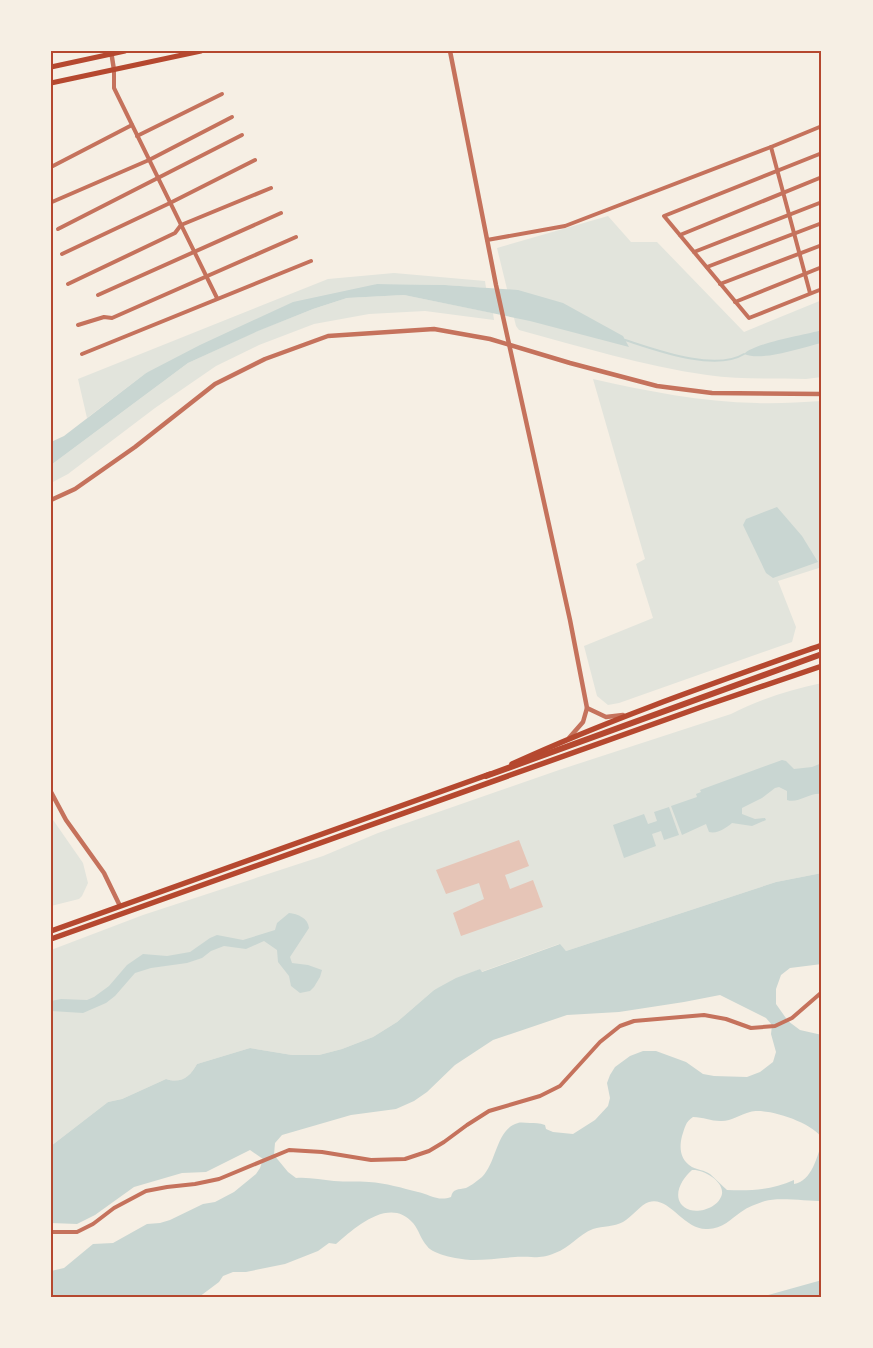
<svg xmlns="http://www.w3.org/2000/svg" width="873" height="1348" font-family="'Alegreya Sans',sans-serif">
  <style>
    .green { fill: #e2e4dc }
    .water { fill: #c9d6d2; fill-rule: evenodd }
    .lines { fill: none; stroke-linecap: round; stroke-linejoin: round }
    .stream { stroke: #c9d6d2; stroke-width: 2 }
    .building { fill: #e6c5b7 }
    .minor { stroke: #c5725c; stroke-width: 4 }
    .tertiary { stroke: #c5725c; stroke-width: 4.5 }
    .secondary { stroke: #b5482f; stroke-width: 5 }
    .primary { stroke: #b5482f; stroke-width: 5.5 }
    .trunk { stroke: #b5482f; stroke-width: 6 }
    .neatline { fill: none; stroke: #b5482f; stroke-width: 2 }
  </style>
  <rect width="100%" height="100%" fill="#f6efe4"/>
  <g class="green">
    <path d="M608 216 631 242H657L744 332 822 300V377L806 379C774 378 740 380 707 375 643 366 582 347 519 330L516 326 497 248Z"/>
    <path d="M394 273 485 281 486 288 445 285 377 284 146 373 87 418 78 379 328 279Z"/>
    <path d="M404 295 493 313 494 320 425 311 369 314 314 324 259 345 216 366 155 408 68 474 51 483V465L188 363 257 331 313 309 347 298Z"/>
    <path d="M593 379C646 391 702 402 757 403 778 404 800 402 822 401V567L778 581 796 627 792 642 619 703 608 705 597 696 584 646 653 618 636 564 645 559Z"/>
    <path d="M822 683V873L776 882 566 951 559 944 481 972 480 969 434 990 397 1022 373 1037 342 1049 319 1055H292L250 1048 197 1064C190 1077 181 1084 166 1079L122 1099 108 1102 51 1146V950L143 915 323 856 378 833 559 770 731 714C760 699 790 690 822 683Z"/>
    <path d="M51 817 83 863 88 883 82 896 79 899 51 906Z"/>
  </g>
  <g class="water">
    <path d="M377 284 445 285 518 290 563 303 623 336 629 347 530 321 404 295 347 298 313 309 258 331 188 363 51 465V442L64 436 146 373 200 345 293 302Z"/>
    <path d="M822 330V343C802 347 763 362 744 354 754 343 805 335 822 330Z"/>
    <path d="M777 507 802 536 818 562 773 578 766 573 743 525 746 519Z"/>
    <path d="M782 760 786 761 794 769 812 767 822 763V794C810 792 798 804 787 800V791L779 787 775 788 762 798 742 808V814L755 819 765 818 766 820 752 826 732 823C726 828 718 834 709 832L706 824 682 835 671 806 697 797 696 794 701 792 700 790Z"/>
    <path d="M669 807 679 835 664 840 661 831 652 834 656 846 624 858 613 825 644 814 648 824 657 821 654 812Z"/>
    <path d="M822 873V964L790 968 781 975 776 989V1004L788 1021 800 1030 822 1035V1138C813 1123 767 1107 750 1112 741 1114 730 1122 720 1121 711 1121 703 1117 693 1117 685 1122 685 1128 682 1136 679 1148 680 1160 692 1167 698 1170 704 1170 710 1174 716 1179 721 1185 727 1190 751 1191 772 1190 794 1180V1184C812 1181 817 1157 822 1142V1201C808 1201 777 1197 765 1201 757 1204 748 1207 741 1212 731 1219 722 1229 708 1229 684 1231 670 1196 649 1202 641 1204 632 1217 623 1222 614 1227 603 1226 593 1229 579 1234 570 1248 555 1253 538 1260 531 1256 515 1257 501 1258 487 1260 473 1260 462 1260 433 1255 427 1246 421 1240 419 1230 413 1223 390 1196 355 1227 336 1244L329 1243 318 1251 285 1264 246 1272H233L223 1276 219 1282 199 1297H51V1271L64 1268 93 1244 113 1243 147 1224 160 1223 170 1220 203 1204 215 1202 234 1192 256 1174 260 1168 263 1159 250 1150 206 1172 182 1173 134 1187 95 1215 77 1224 51 1223V1146L108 1102 122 1099 166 1079C181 1084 190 1077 197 1064L250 1048 292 1055H319L342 1049 373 1037 397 1022 434 990 456 978 480 969 482 972 560 944 566 951 776 882ZM720 995 766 1018 772 1025 771 1034 776 1052 773 1062 760 1072 747 1077 714 1076 703 1074 686 1062 656 1051H643L630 1056 615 1067 610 1075 607 1083 610 1098 608 1106 595 1120 573 1134 553 1132 546 1129 545 1125C539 1123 535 1123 530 1123 526 1123 521 1122 518 1123 496 1129 497 1162 482 1177 478 1180 471 1186 466 1188 458 1190 453 1188 451 1197 438 1202 429 1194 418 1192 402 1188 386 1183 369 1182 357 1181 346 1182 334 1181 321 1180 310 1177 296 1178L288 1172 274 1155 275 1143 282 1135 351 1115 396 1109 414 1101 427 1092 455 1065 493 1040 567 1015 619 1012 684 1002ZM692 1170C703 1169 724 1181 722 1194 719 1207 701 1213 690 1210 669 1202 680 1180 692 1170Z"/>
    <path d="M289 913C298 914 308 918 309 928L290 957 292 963 308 965 322 970 320 977 314 987 310 991 300 993 291 986 289 976 278 962 277 950 264 941 246 949 224 946 211 951 202 958 187 963 151 968 135 973 115 996 106 1003 83 1013 51 1011V1001L61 999 87 1000 94 997 109 986 127 965 143 954 167 956 190 952 210 938 217 935 243 940 275 930 277 923Z"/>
    <path d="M822 1280V1297H761Z"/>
  </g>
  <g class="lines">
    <path class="stream" d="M625 340C656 350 715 372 744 354"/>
  </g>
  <path class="building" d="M519 840 529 866 505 875 510 889 533 880 543 907 461 936 453 913 484 899 479 883 446 894 436 870Z"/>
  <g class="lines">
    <g class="minor">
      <path d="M114 70V88L217 298"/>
      <path d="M137 136 222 94"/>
      <path d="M771 147 810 293"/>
      <path d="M822 153 664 216 749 318 822 289"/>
      <path d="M51 167 132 125"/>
      <path d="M52 202 149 160 232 117"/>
      <path d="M58 229 242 135"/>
      <path d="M680 235 822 177"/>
      <path d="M487 240 565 226 771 147 822 126"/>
      <path d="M694 252 822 202"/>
      <path d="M62 254 170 203 255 160"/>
      <path d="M707 267 822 223"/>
      <path d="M68 284 175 233 181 225 271 188"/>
      <path d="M720 284 822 245"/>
      <path d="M98 295 281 213"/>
      <path d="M735 302 822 267"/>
      <path d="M78 325 104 317 112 318 296 237"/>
      <path d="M82 354 311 261"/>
      <path d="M51 1232H77L93 1224 114 1208 146 1191 167 1187 195 1184 219 1179 289 1150 322 1152 371 1160 405 1159 429 1151 444 1142 467 1125 489 1111 540 1096 560 1086 600 1042 620 1026 634 1021 704 1015 726 1019 751 1028 775 1026 792 1018 822 992"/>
    </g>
    <g class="tertiary">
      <path d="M111 51 114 70"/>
      <path d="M450 51 496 285 570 620 587 708"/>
      <path d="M51 500 75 489 135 447 215 384 265 359 328 336 434 329 490 339 570 363 657 386 712 393 822 394"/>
      <path d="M569 738 583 722 587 708 606 717 623 715"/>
      <path d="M51 792 66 820 104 873 120 906"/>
    </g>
    <g class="secondary">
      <path d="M51 67 125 51"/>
      <path d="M51 83 201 51"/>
    </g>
    <g class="primary">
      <path d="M512 764C612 718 717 682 822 645"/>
      <path d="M51 931 490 774"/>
      <path d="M51 939 704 706 822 666"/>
    </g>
    <path class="trunk" d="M486 776 822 654"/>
  </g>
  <rect width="873" height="1348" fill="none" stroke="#f6efe4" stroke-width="105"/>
  <rect x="52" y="52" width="768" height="1244" class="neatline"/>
</svg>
